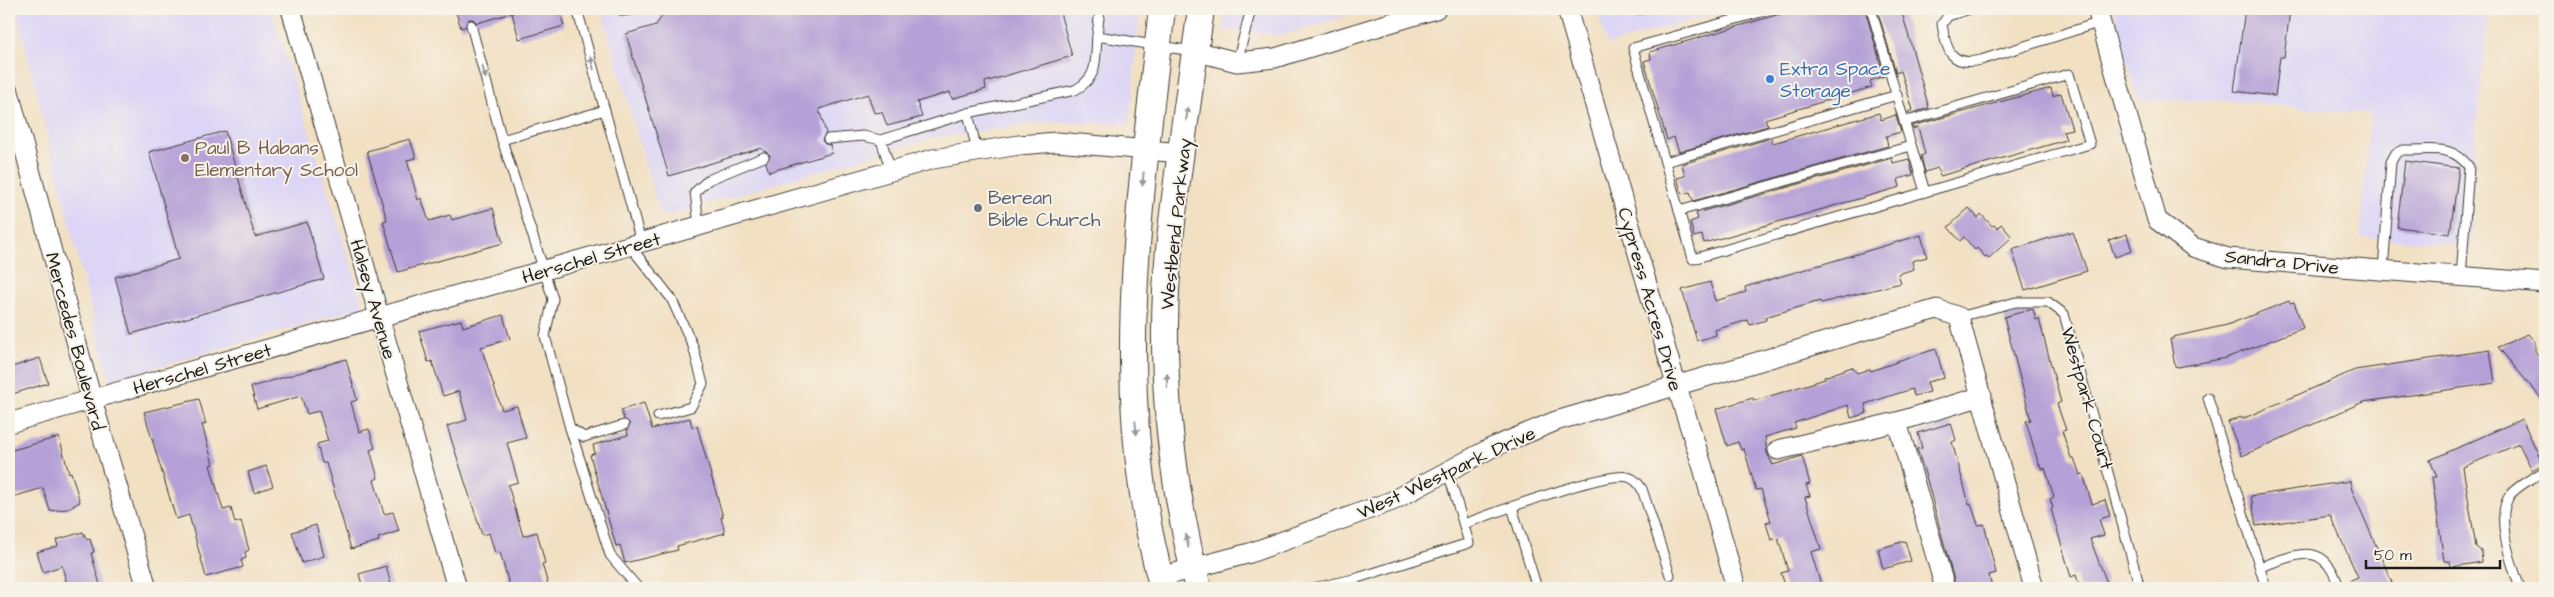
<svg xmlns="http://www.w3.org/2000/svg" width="2554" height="597" font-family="'Architects Daughter',sans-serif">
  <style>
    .built { fill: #dcd5f6 }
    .building { fill: #b5a1d7 }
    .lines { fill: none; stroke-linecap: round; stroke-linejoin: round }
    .lane-casing { stroke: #3c3935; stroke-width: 11 }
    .street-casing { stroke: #3c3935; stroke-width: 21 }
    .secondary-casing { stroke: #3c3935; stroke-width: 28 }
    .lane { stroke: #fff; stroke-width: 9 }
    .street { stroke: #fff; stroke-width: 19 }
    .secondary { stroke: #fff; stroke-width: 26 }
    .oneway { fill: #999 }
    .shop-dot { fill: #3f7fe0; stroke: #f7f3e8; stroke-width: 2 }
    .education-dot { fill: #8d6e63; stroke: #f7f3e8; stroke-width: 2 }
    .worship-dot { fill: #6b7280; stroke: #f7f3e8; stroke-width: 2 }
    .labels { text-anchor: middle; stroke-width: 4; stroke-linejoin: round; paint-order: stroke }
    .shop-label { font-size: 19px; fill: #366cbe; stroke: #f7f3e8; text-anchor: start }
    .education-label { font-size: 19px; fill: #785e54; stroke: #f7f3e8; text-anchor: start }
    .worship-label { font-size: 19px; fill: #5b616d; stroke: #f7f3e8; text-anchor: start }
    .street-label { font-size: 19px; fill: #1c1c1c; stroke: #f7f3e8 }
  </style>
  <rect width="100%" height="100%" fill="#f7f3e8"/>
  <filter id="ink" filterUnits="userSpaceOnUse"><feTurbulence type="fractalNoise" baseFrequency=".02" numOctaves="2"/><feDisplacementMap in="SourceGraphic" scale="10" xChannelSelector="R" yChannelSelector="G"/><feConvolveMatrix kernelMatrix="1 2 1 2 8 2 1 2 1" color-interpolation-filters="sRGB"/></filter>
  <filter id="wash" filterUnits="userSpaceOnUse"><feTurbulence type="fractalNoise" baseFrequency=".0096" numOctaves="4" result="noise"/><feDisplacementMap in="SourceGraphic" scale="20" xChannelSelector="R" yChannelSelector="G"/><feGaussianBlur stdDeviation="1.12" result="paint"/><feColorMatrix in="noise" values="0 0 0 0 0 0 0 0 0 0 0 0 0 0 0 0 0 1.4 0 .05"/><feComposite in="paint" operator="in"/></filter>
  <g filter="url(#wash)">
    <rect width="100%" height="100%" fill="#f2e0c3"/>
    <g class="built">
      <path d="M16 9H271L364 307 109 381Z"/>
      <path d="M601 9H1140L1129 124 1045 122 932 138 661 217Z"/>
      <path d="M1226 9H1369L1283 35 1223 30Z"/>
      <path d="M1597 9H1729L1607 45Z"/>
      <path d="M2114 9H2489L2477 124 2471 245 2360 237 2370 114 2228 101 2138 100Z"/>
    </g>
    <g id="blocks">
      <g class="building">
        <path d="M455 9H559L564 26 519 39 512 13 477 23 473 19H469L465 27 461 28Z"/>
        <path d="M670 9H1059L1072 56 985 82 986 89 952 99 950 92 917 102 922 117 887 126 882 112 874 113 868 94 819 109 826 133 822 140 825 144 830 145 832 153 769 172 766 163 770 155 761 148 669 176 626 34 656 25 666 10Z"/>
        <path d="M1797 9H1865L1884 76 1870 81 1872 87 1765 119 1768 126 1679 152 1674 137 1667 140 1644 61 1651 59 1650 52Z"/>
        <path d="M1877 9H1901L1929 108 1909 114 1908 112 1913 110 1901 71 1896 73Z"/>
        <path d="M2245 9 2290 10 2284 57H2280L2275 96 2234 91Z"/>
        <path d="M2051 88 2053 96 2061 93 2072 129 2063 131 2066 140 1940 176 1938 168 1925 172 1921 156 1925 154 1918 127 1913 129 1912 126Z"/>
        <path d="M1879 113 1881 120 1896 115 1901 132 1886 136 1888 146 1693 201 1690 192 1682 194 1677 178 1685 176 1682 164 1771 138 1773 143Z"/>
        <path d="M225 131 255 237 307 222 324 279 131 334 115 277 179 259 149 152Z"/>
        <path d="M410 139 416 158 407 160 418 200 421 198 429 221 450 215 452 220 493 208 503 243 398 272 383 221 387 220 367 151Z"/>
        <path d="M1892 158 1893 163 1909 159 1913 175 1898 179 1900 187 1704 243 1702 235 1694 237 1690 222 1698 219 1696 213Z"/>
        <path d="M2405 161 2459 168 2450 234 2397 227Z"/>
        <path d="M1969 208 1978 218 1981 214 1992 226 1994 225 1997 228 2001 224 2012 237 1989 258 1987 256 1985 257 1977 248 1975 250 1964 237 1960 241 1948 227Z"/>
        <path d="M2068 232 2069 234 2073 232 2087 271 2025 290 2012 250Z"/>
        <path d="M2127 234 2132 251 2115 257 2109 240Z"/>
        <path d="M1921 235 1927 257 1912 261 1914 269 1898 274 1901 283 1821 303 1820 301 1765 317 1766 320 1750 325 1748 320 1715 330 1716 335 1697 341 1682 290 1710 282 1715 301 1746 292 1745 287Z"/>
        <path d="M2289 301 2290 303 2294 302 2303 328 2226 358 2178 367 2175 366 2170 339H2173V337L2227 325Z"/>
        <path d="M2033 309 2036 320 2039 319 2060 399 2061 402 2057 404 2066 430 2062 431 2071 458H2074L2080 475 2083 474 2092 504 2105 500 2110 516 2099 519 2104 535 2090 539 2107 583 2104 584 2105 588H2080L2076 575 2071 577 2051 509 2053 508 2050 499 2054 497 2045 468 2042 469 2038 462 2026 421 2031 420 2004 317Z"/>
        <path d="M503 315 510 339 481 347 502 410 517 406 526 438 507 443 518 482 508 485 523 536 537 532 545 563 542 564 549 588H510L500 552 495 553 489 533 482 535 447 426 467 420 459 391 443 396 432 361 428 362 419 331 461 320 463 327Z"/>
        <path d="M2528 334 2535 342V351L2545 363V403L2498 347Z"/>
        <path d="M1936 349 1944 378 1927 382 1930 392 1914 396 1912 389 1865 404 1867 413 1851 418 1848 405 1794 423 1796 428 1765 437 1767 453 1773 465 1802 456 1810 484 1806 485 1810 496 1805 497 1821 549 1811 552 1822 588H1786L1781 573 1788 571 1778 538 1771 540 1766 523 1771 521 1761 489 1756 490 1744 449 1741 450 1738 442 1727 446 1716 409 1753 398 1754 401 1825 379 1824 377 1852 367 1857 373 1870 369 1871 371 1897 362V361Z"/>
        <path d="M2490 350 2495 383 2363 402 2242 456 2228 422 2241 417 2242 419 2355 370Z"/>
        <path d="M40 358 48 383 9 395V368Z"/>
        <path d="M346 359 357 400 351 402 359 432 369 429 375 448 370 450 378 478 374 480 384 514 393 512 399 531 378 538 379 541 351 549 326 463H322L317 444 328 441 319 411 307 414 301 396 257 409 251 387Z"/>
        <path d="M199 399 206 424 202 425 213 464 210 465 223 510 231 508 235 523 241 521 249 550 245 552 246 558 241 560 243 567 206 577 189 515 176 519 144 412Z"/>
        <path d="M644 403 652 429 690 418 692 427 697 426 723 517H721L725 533 677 546 678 550 625 563 620 545 616 546 590 455 595 453 593 445 628 435 627 430 630 424 624 419 621 410Z"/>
        <path d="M2522 419 2543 464 2532 470 2519 444 2463 467 2476 547 2481 551 2482 562 2451 567 2450 561H2444L2432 477H2437L2430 460Z"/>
        <path d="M1951 423 1956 440 1952 442 1969 504 1971 503 1978 525 1984 524 1996 573 1989 575 1992 588H1956L1927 480 1917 449 1922 448 1918 433Z"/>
        <path d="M59 437 69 473 71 472 80 502 67 509 50 511 43 488 9 498V451Z"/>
        <path d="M266 466 273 486 254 493 248 472Z"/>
        <path d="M2350 481 2352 490 2393 585 2384 588H2345L2344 583 2358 577 2330 515 2256 526 2251 496Z"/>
        <path d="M316 525 324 556 302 563 292 532Z"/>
        <path d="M83 532 87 540 90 539 94 552 91 553 101 588H68L62 566 43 572 37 552 58 546 56 540Z"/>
        <path d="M1905 541 1911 561 1883 569 1878 549Z"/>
        <path d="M386 566 392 588H363L359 574Z"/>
      </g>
    </g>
  </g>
  <g filter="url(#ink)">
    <use href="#blocks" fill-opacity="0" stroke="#3c3935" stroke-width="1"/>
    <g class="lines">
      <defs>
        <g id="lane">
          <path d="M577 9 641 242"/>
          <path d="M622 9 623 11 638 9"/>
          <path d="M1100 9 1097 36 1192 51"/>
          <path d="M1634 9H1641"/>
          <path d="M1871 9 1925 192 2090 144 2069 74 1904 122"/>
          <path d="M1970 9 1948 16 1942 24C1946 50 1951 67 1981 60L2101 22"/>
          <path d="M471 25 502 140 553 299 545 336 570 428 584 437 624 425"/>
          <path d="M1237 62 1251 9"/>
          <path d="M1897 95 1665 162 1693 259 1925 192"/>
          <path d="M968 113 977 151"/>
          <path d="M828 139 863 136 881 140"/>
          <path d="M502 140 605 110"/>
          <path d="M1665 162 1633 48 1772 9"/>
          <path d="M891 171 881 140 968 113 1075 90C1099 77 1095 61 1097 36"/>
          <path d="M1679 211 1911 146"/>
          <path d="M699 225 695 192 708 180 764 157"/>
          <path d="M630 246 671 298 693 346 703 384 691 407 658 416"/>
          <path d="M2383 271 2391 162 2396 153 2403 150C2429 151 2452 143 2469 167L2461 277"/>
          <path d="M1959 317 2016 302H2048L2064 314 2140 588"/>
          <path d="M2208 398 2266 588"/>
          <path d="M570 428 610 555 638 588"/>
          <path d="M1512 507 1537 588"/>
          <path d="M1464 524C1491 514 1606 471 1628 477 1635 479 1638 483 1642 489L1670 575"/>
          <path d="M2260 567C2298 554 2325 539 2339 588"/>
          <path d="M1313 588 1354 579 1469 543 1448 472"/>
          <path d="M2520 588C2512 565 2494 517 2510 495 2518 485 2534 477 2545 471"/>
        </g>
        <g id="street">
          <path d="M291 9 457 588"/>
          <path d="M1567 9 1676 384 1703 468 1736 588"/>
          <path d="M2097 9 2157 220 2193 247 2228 258 2545 283"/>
          <path d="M1195 51 1237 62 1275 58 1436 9"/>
          <path d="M9 92 92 400 147 588"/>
          <path d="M1897 422 1945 588"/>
          <path d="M9 423 933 159 1019 145 1057 142 1181 153"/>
          <path d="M1778 450 1897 422 1982 396"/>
          <path d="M1160 577 1250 553 1392 501 1491 448 1556 421 1937 309 1959 317 2034 588"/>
        </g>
        <g id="secondary">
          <path d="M1162 9C1140 201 1109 398 1163 588"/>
          <path d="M1198 588C1170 479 1158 362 1169 250 1177 169 1190 89 1201 9"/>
        </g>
      </defs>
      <use href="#lane" class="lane-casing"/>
      <use href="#street" class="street-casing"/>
      <use href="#secondary" class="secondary-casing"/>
      <use href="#lane" class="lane"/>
      <use href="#street" class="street"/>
      <use href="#secondary" class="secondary"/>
    </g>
    <defs><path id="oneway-solid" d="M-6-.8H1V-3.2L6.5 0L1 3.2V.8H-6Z" transform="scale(1.25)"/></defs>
    <g class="oneway">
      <use href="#oneway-solid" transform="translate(592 63) rotate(-105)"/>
      <use href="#oneway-solid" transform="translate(484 72) rotate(75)"/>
      <use href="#oneway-solid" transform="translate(1187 114) rotate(-82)"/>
      <use href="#oneway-solid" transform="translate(1143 179) rotate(95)"/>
      <use href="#oneway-solid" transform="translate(1167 380) rotate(-91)"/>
      <use href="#oneway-solid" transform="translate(1136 428) rotate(84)"/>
      <use href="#oneway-solid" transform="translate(1187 541) rotate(-102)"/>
    </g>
  </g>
  <circle class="shop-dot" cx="1770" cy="79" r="5"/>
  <circle class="education-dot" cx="185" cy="158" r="5"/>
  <circle class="worship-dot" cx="978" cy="208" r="5"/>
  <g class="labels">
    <g class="shop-label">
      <text x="1780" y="75">Extra Space<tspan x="1780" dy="22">Storage</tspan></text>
    </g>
    <g class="education-label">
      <text x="195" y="154">Paul B Habans<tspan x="195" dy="22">Elementary School</tspan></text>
    </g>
    <g class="worship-label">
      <text x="988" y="204">Berean<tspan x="988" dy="22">Bible Church</tspan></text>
    </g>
    <g class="street-label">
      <text transform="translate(1175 224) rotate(-84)" y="7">Westbend Parkway</text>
      <text transform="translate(591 257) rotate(-16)" y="7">Herschel Street</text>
      <text transform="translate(2282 261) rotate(6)" y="7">Sandra Drive</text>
      <text transform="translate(374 299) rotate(74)" y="7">Halsey Avenue</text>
      <text transform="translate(1651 299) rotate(74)" y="7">Cypress Acres Drive</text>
      <text transform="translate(76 341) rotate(75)" y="7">Mercedes Boulevard</text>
      <text transform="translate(202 368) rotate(-16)" y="7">Herschel Street</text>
      <text transform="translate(2088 398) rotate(74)" y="7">Westpark Court</text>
      <text transform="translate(1446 472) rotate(-25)" y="7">West Westpark Drive</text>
    </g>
  </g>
  <rect width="2554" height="597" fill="none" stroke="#f7f3e8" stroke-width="30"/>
  <path d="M2366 560v8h134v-8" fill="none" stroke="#1c1c1c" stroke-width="2.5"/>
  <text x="2374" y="560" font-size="15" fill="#1c1c1c" stroke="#f7f3e8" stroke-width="4" paint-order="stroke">50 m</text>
</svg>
